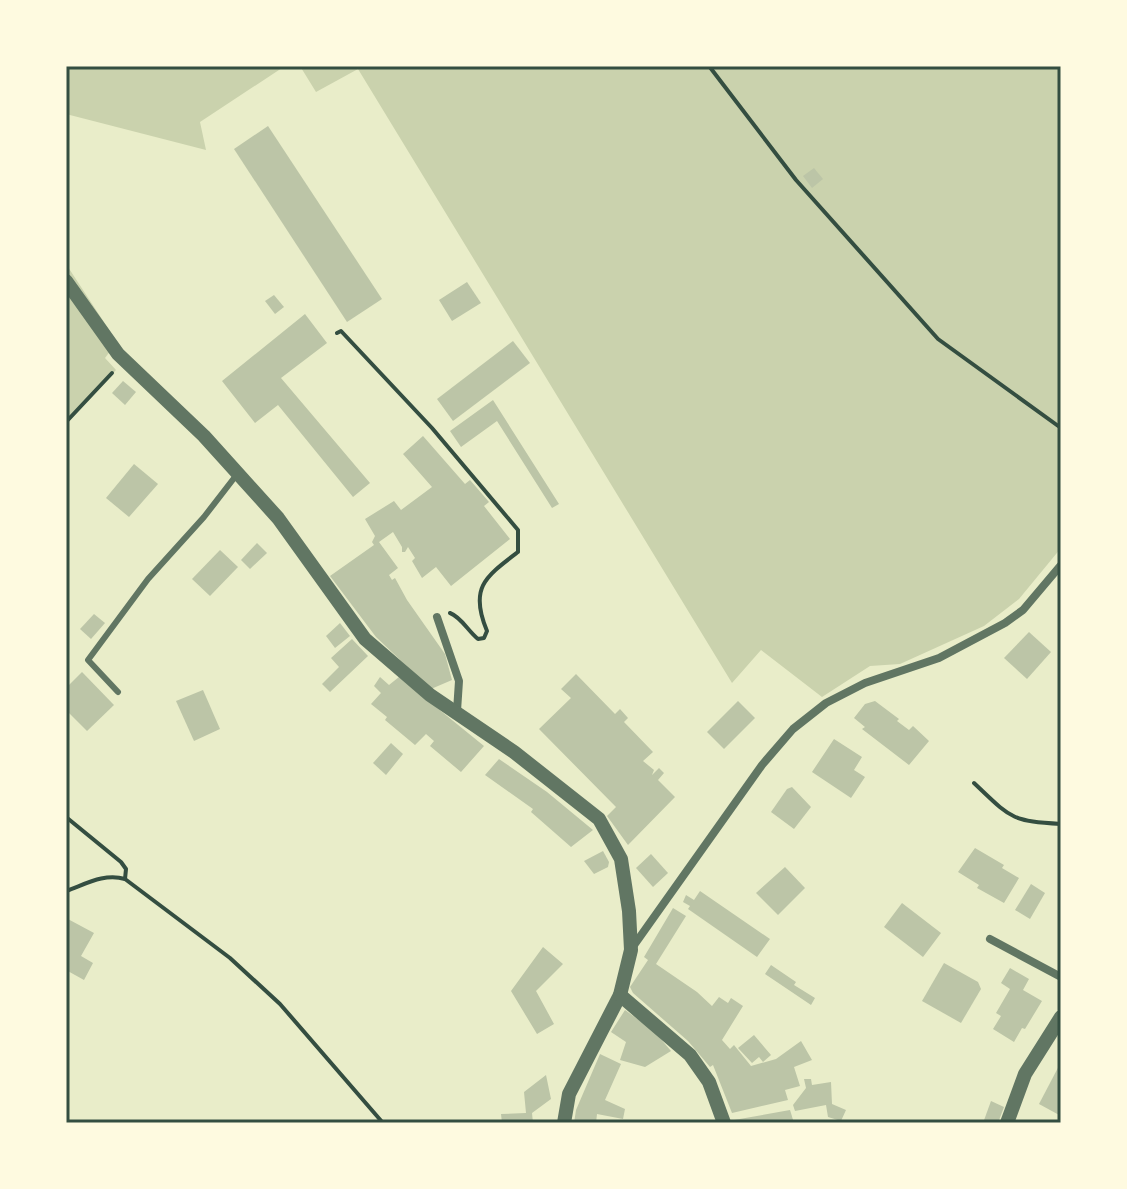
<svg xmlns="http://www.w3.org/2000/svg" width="1127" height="1189" font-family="Commissioner,sans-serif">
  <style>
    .green { fill: #cad2ad }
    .building { fill: #bcc5a7 }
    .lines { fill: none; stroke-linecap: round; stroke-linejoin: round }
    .path { stroke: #344e41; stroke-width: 4 }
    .service { stroke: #617663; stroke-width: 6 }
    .minor { stroke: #617663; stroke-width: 8 }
    .tertiary { stroke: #617663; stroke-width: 14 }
    .neatline { fill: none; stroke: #344e41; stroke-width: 3 }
  </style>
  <rect width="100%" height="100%" fill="#e9edc9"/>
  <g class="green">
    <path d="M66 66H285L200 122 206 150 66 114Z"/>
    <path d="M300 66H1061V548L1019 599 984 626 900 664 870 666 822 697 761 650 732 683 358 69 316 92Z"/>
    <path d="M66 264 117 342 105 358 116 370 66 425Z"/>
  </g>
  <g class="building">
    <path d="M268 126 382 299 347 322 234 149Z"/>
    <path d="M814 168 823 179 812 188 803 176Z"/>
    <path d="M467 282 481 303 452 321 439 300Z"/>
    <path d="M274 295 284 307 275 314 265 301Z"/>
    <path d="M305 314 327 343 281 378 370 483 353 497 278 405 255 423 222 381Z"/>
    <path d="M513 341 530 363 453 421 437 399Z"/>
    <path d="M123 381 136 392 125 405 112 393Z"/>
    <path d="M493 400 559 504 552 508 497 421 461 447 450 431Z"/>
    <path d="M423 436 465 484 470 480 489 502 484 506 510 539 451 586 436 567 422 578 412 561 415 558 408 547 405 552H402V547L393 532 379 542 398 568 389 575 392 580 395 578 407 600 445 654 452 680 431 689 376 637 330 576 374 545 372 542 375 536 365 519 394 501 401 510 432 487 403 454Z"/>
    <path d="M134 464 158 484 129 517 106 498Z"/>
    <path d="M257 543 267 553 250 569 241 560Z"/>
    <path d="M220 550 238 567 210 596 192 579Z"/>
    <path d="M94 614 105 623 91 639 80 629Z"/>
    <path d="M340 623 350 636 335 648 326 636Z"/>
    <path d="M1029 632 1051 652 1027 679 1004 658Z"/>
    <path d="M352 639 368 656 330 692 322 684 339 667 331 658Z"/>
    <path d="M82 672 114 705 87 731 66 710V688Z"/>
    <path d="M576 674 615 714 620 709 628 718 624 722 653 752 643 761 654 770 652 775 659 768 664 773 658 780 675 797 628 845 607 816 616 807 539 729 571 698 561 689Z"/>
    <path d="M380 677 389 685 399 677 484 746 461 772 430 746 434 741 426 734 415 745 385 720 387 717 371 704 381 693 374 686Z"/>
    <path d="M203 690 220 729 194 741 176 701Z"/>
    <path d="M738 701 755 718 724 749 707 732Z"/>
    <path d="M875 701 899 719 897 721 909 730 913 726 929 741 909 765 862 729 865 727 854 718 865 704Z"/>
    <path d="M834 739 862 757 854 770 865 777 851 798 812 772Z"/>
    <path d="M391 743 403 754 386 775 373 763Z"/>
    <path d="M499 759 547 792 593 830 571 847 531 812 533 809 485 775Z"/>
    <path d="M792 787 811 807 794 829 771 812 787 789Z"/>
    <path d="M975 848 1004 865 1002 868 1019 878 1004 903 977 888 979 885 958 872Z"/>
    <path d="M603 851 609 862 608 867 594 874 584 861Z"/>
    <path d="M651 854 668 873 653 887 636 868Z"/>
    <path d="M785 867 805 888 778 915 756 893Z"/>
    <path d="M1031 884 1045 893 1030 919 1015 910Z"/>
    <path d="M700 891 770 939 757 957 688 909 690 906 683 902 686 895 694 900Z"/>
    <path d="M902 903 941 933 923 957 884 927Z"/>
    <path d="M673 908 686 916 656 964 697 992 712 1006 719 997 728 1003 731 998 743 1006 722 1040 730 1049 734 1045 751 1066 776 1059 801 1041 812 1060 794 1067 800 1086 785 1090 788 1100 732 1113 713 1065 710 1067 688 1041 633 993 630 987 648 960 644 957Z"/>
    <path d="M66 918 94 933 81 956 93 963 84 980 66 970Z"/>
    <path d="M543 947 563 964 536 991 554 1024 537 1034 511 991Z"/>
    <path d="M944 963 978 982 981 989 961 1023 922 1001Z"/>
    <path d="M771 965 796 982 794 985 815 998 811 1005 765 974Z"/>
    <path d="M1010 968 1029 979 1023 990 1042 1001 1025 1029 1022 1028 1014 1042 993 1029 1001 1016 996 1013 1010 989 1001 983Z"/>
    <path d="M625 1010 654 1031 671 1051 645 1067 620 1060 626 1042 611 1032Z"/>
    <path d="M754 1035 771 1055 763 1062 759 1057 752 1063 738 1048Z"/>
    <path d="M600 1054 621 1064 605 1100 625 1109 623 1119 597 1114 596 1123H574L576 1110Z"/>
    <path d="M1061 1062V1116L1039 1104Z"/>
    <path d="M546 1075 551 1099 532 1113 533 1123H502L501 1114 526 1113 524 1092Z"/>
    <path d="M804 1079H811L812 1085 831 1082 832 1104 846 1110 841 1121 828 1117 826 1105 795 1111 793 1105 806 1088Z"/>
    <path d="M991 1101 1004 1107 998 1123H983Z"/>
    <path d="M790 1110 794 1123H735L734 1120Z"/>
  </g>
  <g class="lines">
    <g class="path">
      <path d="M709 66 796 180 938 339 1061 428"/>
      <path d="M337 333 341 331 432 428 518 530V552C485 577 469 588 487 631L484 638 478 639C468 631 461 617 450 613"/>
      <path d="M66 422 112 373"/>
      <path d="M974 783C1011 818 1010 821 1061 824"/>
      <path d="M66 817 121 862 126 869 125 879 230 958 280 1004 383 1123"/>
      <path d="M66 891C86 884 104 873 125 879"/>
    </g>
    <path class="service" d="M118 692 88 660 148 579 204 517 238 473"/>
    <g class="minor">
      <path d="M437 617 459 681 457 711"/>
      <path d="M990 939 1061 977"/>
      <path d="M632 948 762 765 793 729 826 703 865 683 939 658 1005 623 1023 610 1061 565"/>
    </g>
    <g class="tertiary">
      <path d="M66 281 118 354 204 436 278 518 365 639 430 695 514 752 599 819 621 859 629 911 631 950 620 995 569 1094 564 1123"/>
      <path d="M620 995 690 1055 709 1082 724 1123"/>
      <path d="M1007 1123 1025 1074 1061 1017"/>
    </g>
  </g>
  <rect width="1127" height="1189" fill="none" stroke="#fefae0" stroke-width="136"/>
  <rect x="68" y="68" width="991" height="1053" class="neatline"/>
</svg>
